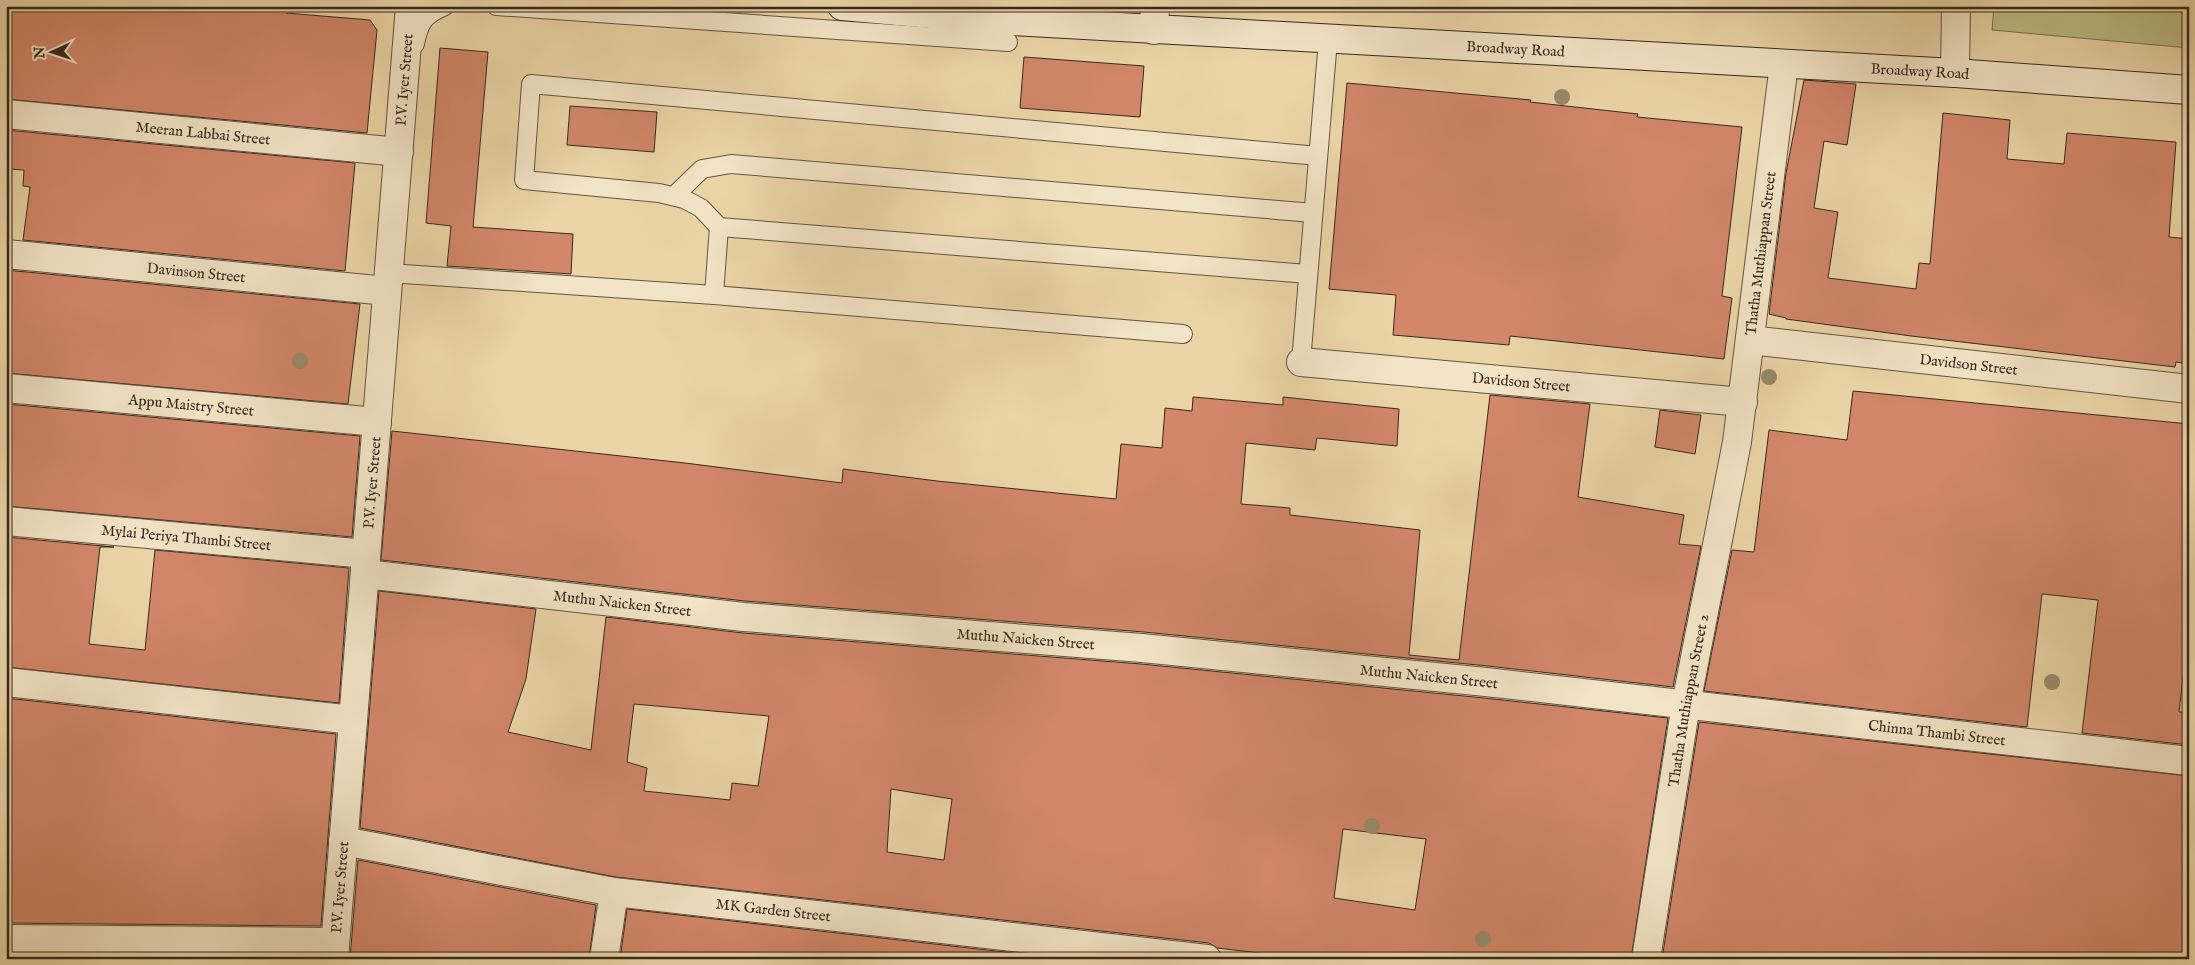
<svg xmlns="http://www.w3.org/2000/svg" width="2195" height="965" font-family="'IM FELL English',serif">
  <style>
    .green { fill: #bbbc84; stroke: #787252 }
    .building { fill: #d2866a; stroke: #36291f; fill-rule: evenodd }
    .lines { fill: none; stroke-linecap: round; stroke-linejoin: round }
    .lane-casing { stroke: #635441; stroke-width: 20 }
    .street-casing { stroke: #635441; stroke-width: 30 }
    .secondary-casing { stroke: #36291f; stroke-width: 30 }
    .lane { stroke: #f2e4c6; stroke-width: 18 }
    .street { stroke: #f2e4c6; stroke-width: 28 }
    .secondary { stroke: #f2e4c6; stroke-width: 28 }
    .tree { fill: #9a8b6a }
    .labels { text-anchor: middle; stroke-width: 4; stroke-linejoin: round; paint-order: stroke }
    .street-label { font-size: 15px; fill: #36291f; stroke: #f2e4c6 }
  </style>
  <rect width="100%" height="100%" fill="#ebd5a7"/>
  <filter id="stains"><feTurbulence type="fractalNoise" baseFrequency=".004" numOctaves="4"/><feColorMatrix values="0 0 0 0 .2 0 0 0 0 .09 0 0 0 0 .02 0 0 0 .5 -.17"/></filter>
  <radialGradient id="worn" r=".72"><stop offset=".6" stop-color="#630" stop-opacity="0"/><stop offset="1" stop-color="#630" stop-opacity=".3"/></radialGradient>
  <path class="green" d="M1994 6H2189V48L1992 30Z"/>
  <g class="building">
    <path d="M6 6H287L286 13 370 20 377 30 367 133 6 99Z"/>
    <path d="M440 48 488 52 473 227 573 234 571 274 447 266 451 226 426 223Z"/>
    <path d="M1024 57 1144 66 1140 117 1020 108Z"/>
    <path d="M1804 80 1856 84 1847 145 1824 141 1814 208 1838 212 1828 278 1916 289 1919 263 1930 264 1943 113 2010 120 2007 159 2064 164 2067 133 2176 142 2169 237 2189 239V364L2176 362 2175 367 1911 336 1786 319V318L1769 314 1786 173Z"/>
    <path d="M1347 83 1531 100 1530 102 1638 114 1637 117 1742 127 1722 296 1732 298 1724 359 1510 336 1509 345 1393 335 1396 295 1329 289Z"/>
    <path d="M570 106 657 112 654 152 567 145Z"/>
    <path d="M6 130 355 163 345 271 23 240 30 187 23 186 24 170 6 169Z"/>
    <path d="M6 270 360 304 348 404 6 373Z"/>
    <path d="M1853 391 2189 424V625L2179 712H2189V745L2082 733 2098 600 2042 594 2027 727 1704 691 1732 550 1754 552 1769 430 1847 440Z"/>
    <path d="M1490 395 1590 404 1578 497 1684 515 1679 544 1701 546 1673 687 1488 666 1144 632 745 601 381 560 392 431 685 463 842 483 843 469 937 481 1116 499 1121 444 1162 448 1165 408 1192 411 1193 397 1283 405V397L1321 401 1399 409 1397 446 1317 438 1315 450 1246 443 1241 504 1290 508V515L1420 530 1409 655 1459 660Z"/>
    <path d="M6 404 360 436 352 537 6 506Z"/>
    <path d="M1660 410 1701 415 1695 454 1655 447Z"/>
    <path d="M6 537 114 547H100L89 644 145 650 155 550 349 568 339 703 6 667Z"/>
    <path d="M379 591 536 609 526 679 508 732 591 750 606 617 743 633 1141 664 1484 698 1668 718 1631 959H1312L1217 948 1209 943 616 877 360 828ZM634 704 769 716 758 786 732 783 730 800 644 791 647 768 627 762ZM891 789 952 799 944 860 887 852ZM1343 829 1426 839 1415 910 1334 898Z"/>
    <path d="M6 698 336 734 321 926 6 923Z"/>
    <path d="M1699 722 2189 776V959H1662Z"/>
    <path d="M358 860 596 905 589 959H350Z"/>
    <path d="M627 909 1066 959H620Z"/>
    <path d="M6 955 318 957 319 959H6Z"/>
  </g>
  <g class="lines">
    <defs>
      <g id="lane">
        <path d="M496 6 1008 42"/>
        <path d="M415 44C419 22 424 15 445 6"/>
        <path d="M674 196 702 169 731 164 1313 213"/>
        <path d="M389 273 714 295 1183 334"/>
        <path d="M1308 274 719 227 701 208 684 199 659 193 524 180 531 84 1318 156"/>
        <path d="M714 295 719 227"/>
        <path d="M1301 362 1328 40"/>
      </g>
      <g id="street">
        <path d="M1154 30 1155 6"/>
        <path d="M1955 73 1956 6"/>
        <path id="s1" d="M6 114 399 152"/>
        <path id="s2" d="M6 254 387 291"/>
        <path id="s3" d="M1750 340 2189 389"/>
        <path id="s4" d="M1301 362 1743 402"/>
        <path id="s5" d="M6 388 377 422"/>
        <path id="s6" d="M6 521 366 554"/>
        <path id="s7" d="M365 574 744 617 1142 648 1486 682 2189 761"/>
        <path d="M6 682 353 720"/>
        <path id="s8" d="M343 841 614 892 1207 959"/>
        <path d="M6 939 335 942"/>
        <path id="s9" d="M334 959 410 6"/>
        <path d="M604 959 614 892"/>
        <path id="s10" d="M1646 959 1686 704 1737 442 1784 64"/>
      </g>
      <g id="secondary">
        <path id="s11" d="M842 6 1010 21 1955 73 2189 90"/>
      </g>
    </defs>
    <use href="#lane" class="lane-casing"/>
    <use href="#street" class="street-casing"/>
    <use href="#secondary" class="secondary-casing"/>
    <use href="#lane" class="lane"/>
    <use href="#street" class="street"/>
    <use href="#secondary" class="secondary"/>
  </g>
  <g class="tree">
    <circle cx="1562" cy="97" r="8"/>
    <circle cx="300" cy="361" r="8"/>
    <circle cx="1769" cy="377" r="8"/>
    <circle cx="2052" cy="682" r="8"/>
    <circle cx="1372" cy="826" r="8"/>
    <circle cx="1483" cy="939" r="8"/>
  </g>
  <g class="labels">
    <g class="street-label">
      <text dy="5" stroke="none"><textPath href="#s11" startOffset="675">Broadway Road</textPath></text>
      <text dy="5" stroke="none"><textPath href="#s11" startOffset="1080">Broadway Road</textPath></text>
      <text dy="5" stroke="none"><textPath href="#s9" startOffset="882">P.V. Iyer Street</textPath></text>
      <text dy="5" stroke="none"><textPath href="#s1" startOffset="198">Meeran Labbai Street</textPath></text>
      <text dy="5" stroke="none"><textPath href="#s10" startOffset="715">Thatha Muthiappan Street</textPath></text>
      <text dy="5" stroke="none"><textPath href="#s2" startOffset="191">Davinson Street</textPath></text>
      <text dy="5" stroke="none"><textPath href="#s3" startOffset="220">Davidson Street</textPath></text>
      <text dy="5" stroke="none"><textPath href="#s4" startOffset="221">Davidson Street</textPath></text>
      <text dy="5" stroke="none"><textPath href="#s5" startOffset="186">Appu Maistry Street</textPath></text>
      <text dy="5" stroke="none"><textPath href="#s9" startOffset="478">P.V. Iyer Street</textPath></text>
      <text dy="5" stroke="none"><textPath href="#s6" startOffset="181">Mylai Periya Thambi Street</textPath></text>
      <text dy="5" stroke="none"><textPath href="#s7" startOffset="259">Muthu Naicken Street</textPath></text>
      <text dy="5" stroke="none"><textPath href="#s7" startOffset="664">Muthu Naicken Street</textPath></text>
      <text dy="5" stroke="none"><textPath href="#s7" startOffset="1069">Muthu Naicken Street</textPath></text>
      <text dy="5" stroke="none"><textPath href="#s10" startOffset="262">Thatha Muthiappan Street 2</textPath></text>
      <text dy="5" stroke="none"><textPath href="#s7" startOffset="1580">Chinna Thambi Street</textPath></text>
      <text dy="5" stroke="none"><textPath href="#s9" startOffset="72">P.V. Iyer Street</textPath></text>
      <text dy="5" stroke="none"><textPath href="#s8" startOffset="436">MK Garden Street</textPath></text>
    </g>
  </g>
  <rect width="2195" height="965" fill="none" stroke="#ebd5a7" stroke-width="25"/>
  <rect x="8" y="8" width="2180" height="950" fill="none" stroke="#36291f" stroke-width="2.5"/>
  <rect x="12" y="12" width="2170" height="940" fill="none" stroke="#36291f"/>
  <g transform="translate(52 52) rotate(267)" stroke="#f2e4c6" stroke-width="4" paint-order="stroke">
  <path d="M0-4L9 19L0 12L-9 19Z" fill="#36291f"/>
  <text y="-8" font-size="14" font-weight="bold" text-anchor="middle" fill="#36291f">N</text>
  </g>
  <rect width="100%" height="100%" filter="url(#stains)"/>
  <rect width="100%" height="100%" fill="url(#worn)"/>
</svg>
